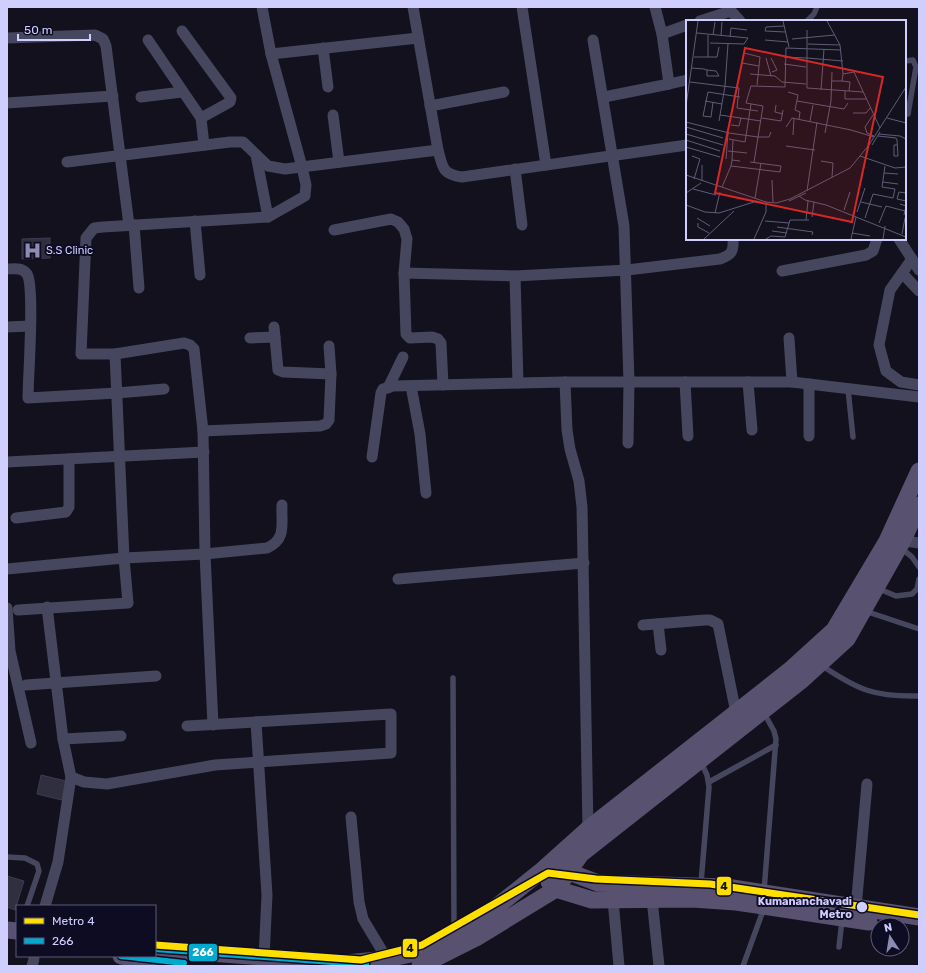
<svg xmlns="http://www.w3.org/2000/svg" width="926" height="973" font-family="Rubik,sans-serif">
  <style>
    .building { fill: #302f3f; stroke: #3d3b52 }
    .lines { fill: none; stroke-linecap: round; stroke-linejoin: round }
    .service { stroke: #46475e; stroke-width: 5.5 }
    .minor { stroke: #46475e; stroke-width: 11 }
    .primary { stroke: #595170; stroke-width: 17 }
    .bus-1-casing { stroke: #0e0c22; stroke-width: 9 }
    .bus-1 { stroke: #00a9ce; stroke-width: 6 }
    .metro-1-casing { stroke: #0e0c22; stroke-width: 10 }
    .metro-1 { stroke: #ffdf00; stroke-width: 7 }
    .stop-dot { fill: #cfceff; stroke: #0e0c22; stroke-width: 1.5 }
    .labels { text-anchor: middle; stroke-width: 4; stroke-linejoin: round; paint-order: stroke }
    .poi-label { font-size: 11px; fill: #cfceff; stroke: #0e0c22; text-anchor: start }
    .stop-label { font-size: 11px; font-weight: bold; fill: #cfceff; stroke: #0e0c22; text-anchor: end }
    .inset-road { fill: none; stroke: #5e5d77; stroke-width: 1 }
    .view { fill: #d62828; fill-opacity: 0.15; stroke: #d62828; stroke-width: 2 }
    .inset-edge { fill: none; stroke: #cfceff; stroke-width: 2 }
    .line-badge { stroke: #0e0c22; stroke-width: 1.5 }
    .badge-label { font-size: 11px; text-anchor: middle; font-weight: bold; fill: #fff }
    .pale-badge-label { font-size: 11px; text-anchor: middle; font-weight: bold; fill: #111 }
  </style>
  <rect width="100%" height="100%" fill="#12111d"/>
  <g class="building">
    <path d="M50 238V258L22 259V239Z"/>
    <path d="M41 775 66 781 62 800 37 794Z"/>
    <path d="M7 876 24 881 15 910 7 907Z"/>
  </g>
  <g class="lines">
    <g class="service">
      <path d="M807 21 814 14 817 7"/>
      <path d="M905 61 913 60 916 67 908 114"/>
      <path d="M848 389 853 437"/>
      <path d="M901 548 912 557 919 567"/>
      <path d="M877 588 896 596 912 594 917 589 919 579"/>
      <path d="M865 611 919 629"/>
      <path d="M821 665C858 690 874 697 919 696"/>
      <path d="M453 678 454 931"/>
      <path d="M764 713 774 731 776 739 764 891"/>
      <path d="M709 782 776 745"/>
      <path d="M7 857 25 858 37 864 39 871 27 906"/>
      <path d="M701 883 709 787 707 775 701 762"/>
      <path d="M839 947 842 920"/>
      <path d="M743 966 764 908"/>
    </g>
    <g class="minor">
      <path d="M413 7 438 150C443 168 442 174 462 177L687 145"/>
      <path d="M522 7 546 165"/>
      <path d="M655 7 662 34 687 25"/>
      <path d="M700 21 731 11 740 21"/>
      <path d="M182 31 231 98 230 102 201 118"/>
      <path d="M7 38 95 35 103 39 106 46 129 225"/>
      <path d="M148 40 201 118 204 145"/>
      <path d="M593 40 624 226 629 382 628 443"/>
      <path d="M323 48 328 87"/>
      <path d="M271 54 418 38"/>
      <path d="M669 84 687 80"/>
      <path d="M141 97 182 92"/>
      <path d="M604 97 669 84 662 34"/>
      <path d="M7 103 113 96"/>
      <path d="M430 106 504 92"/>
      <path d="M333 115 339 162"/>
      <path d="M256 155 268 217"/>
      <path d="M67 162 230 142H243L268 166 285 169 438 150"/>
      <path d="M515 169 522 225"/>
      <path d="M195 221 200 275"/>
      <path d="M134 225 139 288"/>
      <path d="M334 230 391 219 398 222 404 229 407 239 404 273 406 334 410 338 432 337 438 339 441 343 443 385"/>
      <path d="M899 239 919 270"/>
      <path d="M912 259 890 290 879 345 886 371 901 382 919 385"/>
      <path d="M7 269C14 269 22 267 27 274 35 287 28 378 28 398L117 393 164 389"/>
      <path d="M782 271 866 255 873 251 877 239"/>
      <path d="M404 273 515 276 627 270 720 259C731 255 734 252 733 239"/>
      <path d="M902 273 919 291"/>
      <path d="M515 276 518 383"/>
      <path d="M7 327 30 326"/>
      <path d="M274 327 278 370 283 372 331 374"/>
      <path d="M250 338 275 337"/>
      <path d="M789 338 792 382"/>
      <path d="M565 382 567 430 570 449 579 481 582 507 588 829 590 832"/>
      <path d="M685 382 688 436"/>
      <path d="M748 382 752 430"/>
      <path d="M411 386 420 434 426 493"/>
      <path d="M388 388 403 357"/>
      <path d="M203 431 320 426 326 424 329 420 331 374 329 346"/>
      <path d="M809 436V384"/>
      <path d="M372 457 381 393 383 389 393 386 565 382H792L919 397"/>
      <path d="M7 462 204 452"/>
      <path d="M16 518 66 512 69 507V459"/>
      <path d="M898 540 919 543"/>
      <path d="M7 569 124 558 205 554 267 548C287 539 281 524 282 505"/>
      <path d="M398 579 584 563"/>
      <path d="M47 607 63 739"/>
      <path d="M7 608 10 651 31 743"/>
      <path d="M18 610 128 603 124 558 115 354"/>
      <path d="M658 624 661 650"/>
      <path d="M643 625 705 620H710L718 624 736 713"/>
      <path d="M26 685 156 676"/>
      <path d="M256 722 267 895 264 958"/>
      <path d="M213 725 205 554 203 431 194 349 190 345 184 343 115 354H81L86 238 94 228 103 227 268 217 305 196 306 185 302 167 271 54 262 7"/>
      <path d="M121 736 63 739 71 777 84 782 107 784 215 765 391 753V714L187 726"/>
      <path d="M351 817 359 902 363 919 387 959"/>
      <path d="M652 899 659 966"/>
      <path d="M613 900 619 966"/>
      <path d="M45 906 58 862 71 777"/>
      <path d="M856 908 867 784"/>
      <path d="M32 966 34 959"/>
    </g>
    <g class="primary">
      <path d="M562 863 569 872 598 883 726 887 919 917"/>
      <path d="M549 882 556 889 592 900 692 899 736 902 869 922"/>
      <path d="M7 930 17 931"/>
      <path d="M155 949 346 963 387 959 411 954 436 945 495 908 540 872 588 829 790 670 834 630 887 541 919 471"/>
      <path d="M121 956 172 962"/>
      <path d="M420 966 476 938 556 889 581 854 802 680 847 639 903 540 919 505"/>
    </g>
    <defs>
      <g id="bus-1">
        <path d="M155 949 346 963 366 961V966"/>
        <path d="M121 956 184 963"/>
      </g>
    </defs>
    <use href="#bus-1" class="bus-1-casing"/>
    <use href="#bus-1" class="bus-1"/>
    <defs>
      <path id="metro-1" d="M155 945 361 960 422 945 548 873 596 879 710 884 919 915"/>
    </defs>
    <use href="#metro-1" class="metro-1-casing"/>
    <use href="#metro-1" class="metro-1"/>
  </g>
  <defs>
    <symbol id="hospital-bare" viewBox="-9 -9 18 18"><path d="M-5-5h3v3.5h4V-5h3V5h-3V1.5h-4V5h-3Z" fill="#8d8cb0" stroke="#0e0c22" stroke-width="2.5" paint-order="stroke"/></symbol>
  </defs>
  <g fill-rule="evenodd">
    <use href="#hospital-bare" x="20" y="238" width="25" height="25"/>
  </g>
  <circle class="stop-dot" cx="862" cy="907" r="6"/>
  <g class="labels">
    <g class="poi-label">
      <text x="46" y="254">S.S Clinic</text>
    </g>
    <g class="stop-label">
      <text x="852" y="905">Kumananchavadi<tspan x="852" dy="13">Metro</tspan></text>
    </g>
  </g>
  <g transform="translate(686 20)">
    <rect width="220" height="220" fill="#12111d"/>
    <path class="inset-road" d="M97 1 103 27M141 1 154 25 157 54 168 52 194 108M98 6 80 7 79 11 99 12M121 10V68L177 72M11 13 62 18 58 24 24 23M22 15V37M27 15 29 2M35 16 36 2M44 17 45 8 61 10M106 19 149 15M79 20 102 22M122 24 154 25M58 33 74 37 71 65M8 37H31L33 27M98 37 121 38M80 38 85 56M85 38 91 50 86 52M121 38 157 41M56 43 73 46M98 44 120 47M6 48 18 49 21 50 30 51 33 56H21V50M64 54 89 56 96 62 120 64M146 61H156L157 54M156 61 164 62 163 71M4 62 53 68 51 88 72 91M135 70 138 29M159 71V79H180M102 72 112 75 109 90 114 92 113 99M19 81 36 84M111 81 158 89 162 83M27 82 25 97 17 96 22 72 54 77M90 85 89 92 97 94M0 86 12 1M167 93H180L184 88M34 95 75 101M187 95 179 107 181 113 188 116M76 98 95 101 97 90M201 98 220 103M33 101 39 66 42 24M124 101 127 85M0 102 43 113 72 117H83L85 112M45 105 53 106 55 98M0 107 37 118M100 107 106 98 165 110 188 117M139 113 145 81 146 52M0 114 37 125M193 114 214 116 220 119M107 115 108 98M192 116 210 118 211 120 212 136H208V125H211M43 119 59 122 65 84M0 120 34 131M186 125 194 112M100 126 129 130M0 127 34 137M42 131 61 133M6 136 14 139 8 159M174 136 209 148 220 147M40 139 42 113M46 140 47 120M54 141 46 140 45 146 94 152 95 146 64 142M135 141 147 143 146 157M68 142 77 86 60 83 65 66 99 67 100 28 155 30M198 153 212 154M0 155 80 182 90 183 104 179 164 148 183 125 220 67M86 160 87 182M16 161V145M197 162 212 164M36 167 45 146M7 169 30 175M121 171 131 102M0 173 15 163M220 173 213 172 211 179 220 181M113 176 119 180 140 185 220 217M69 178 75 143M103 181 120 173M175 182 196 187M214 184 220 186 218 195M0 185 19 192 33 193 71 181M158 190 164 172M171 192 179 168M29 193 34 172M126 197 128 182M11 198 24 206M179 198 187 174 207 178 209 169 196 167 199 146M120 200 122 181M79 201 103 203M12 203V207L23 213M193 203 200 186 219 191M91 207 127 212 126 215M86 211 101 213M166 213 184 216M216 214 219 198M18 219 48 191M68 219 80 192V182M80 219 85 216 99 217 104 200H123M165 219 170 197M197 219 199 206"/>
    <path class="view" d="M59 28 197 57 166 202 29 173Z"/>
    <rect width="220" height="220" class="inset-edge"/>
  </g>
  <g class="line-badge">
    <rect x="716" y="876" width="16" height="20" rx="4" fill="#ffdf00"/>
    <rect x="402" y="938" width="16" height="20" rx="4" fill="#ffdf00"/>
    <rect x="188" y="943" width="30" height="19" rx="4" fill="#00a9ce"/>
  </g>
  <g class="badge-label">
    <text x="203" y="956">266</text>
  </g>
  <g class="pale-badge-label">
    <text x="724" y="890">4</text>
    <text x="410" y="952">4</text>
  </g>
  <rect width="926" height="973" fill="none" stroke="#cfceff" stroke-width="16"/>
  <rect x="16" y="905" width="140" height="52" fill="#0e0c22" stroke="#5b5a7a"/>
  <rect x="24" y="918" width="20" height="6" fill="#ffdf00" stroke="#5b5a7a"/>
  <text x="52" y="925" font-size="12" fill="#cfceff">Metro 4</text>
  <rect x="24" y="938" width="20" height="6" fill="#00a9ce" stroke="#5b5a7a"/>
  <text x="52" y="945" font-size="12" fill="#cfceff">266</text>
  <g transform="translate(890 937) rotate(348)"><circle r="19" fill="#0e0c22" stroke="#5b5a7a"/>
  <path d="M0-3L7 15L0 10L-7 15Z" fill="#8d8cb0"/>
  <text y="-6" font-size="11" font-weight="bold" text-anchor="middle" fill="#cfceff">N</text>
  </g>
  <path d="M18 34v6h72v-6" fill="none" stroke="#cfceff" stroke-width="2"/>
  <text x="24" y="34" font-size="12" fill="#cfceff" stroke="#0e0c22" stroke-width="3" paint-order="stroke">50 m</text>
</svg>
